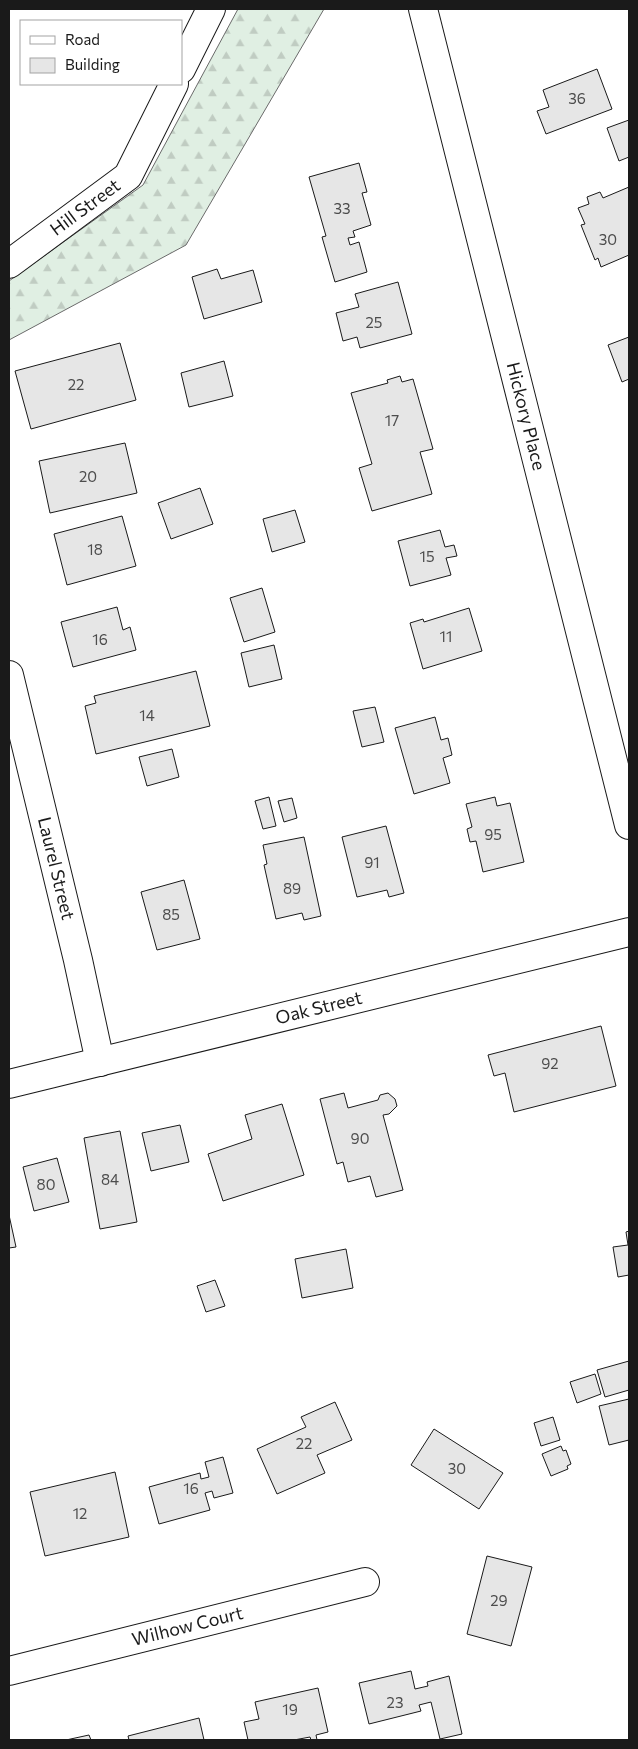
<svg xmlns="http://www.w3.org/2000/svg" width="638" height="1749" font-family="Commissioner,sans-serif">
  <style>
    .forest { fill: url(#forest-firs); stroke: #6a6a6a }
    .building { fill: #e6e6e6; stroke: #1a1a1a }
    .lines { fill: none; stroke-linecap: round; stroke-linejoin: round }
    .street-casing { stroke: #1a1a1a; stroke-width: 30 }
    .street { stroke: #fff; stroke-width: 28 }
    .labels { text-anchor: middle; stroke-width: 4; stroke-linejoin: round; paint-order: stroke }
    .number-label { font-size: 15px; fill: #4d4d4d }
    .street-label { font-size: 18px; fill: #1a1a1a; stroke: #fff }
  </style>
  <defs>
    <pattern id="forest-firs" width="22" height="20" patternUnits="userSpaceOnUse" patternTransform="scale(1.25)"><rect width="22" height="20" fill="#e0efe3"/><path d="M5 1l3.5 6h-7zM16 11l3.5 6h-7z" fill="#c0ccc2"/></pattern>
  </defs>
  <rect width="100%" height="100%" fill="#fff"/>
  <path class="forest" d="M238 9H324L186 245 9 340V281L143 185Z"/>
  <g class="building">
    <path d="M597 69 612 109 546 134 537 111 549 107 543 90Z"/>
    <path d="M629 120V157L619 161 607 128Z"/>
    <path d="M359 163 367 192 362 193 371 225 353 231 355 237 348 238 350 245 359 242 367 272 335 282 322 237 326 236 309 177Z"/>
    <path d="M629 187V255L601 267 598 258 595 260 581 225 585 224 578 208 589 204 587 197 600 192 603 198Z"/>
    <path d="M217 269 221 279 253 270 262 302 204 319 192 277Z"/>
    <path d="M398 282 412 334 360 348 357 337 343 341 336 313 359 307 355 294Z"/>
    <path d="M629 337V379L622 382 608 345Z"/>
    <path d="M120 343 136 400 31 429 15 371Z"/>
    <path d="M224 361 233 396 189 407 181 373Z"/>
    <path d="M400 376 402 382 413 379 433 449 420 452 432 494 372 511 359 468 372 464 351 393 388 383 387 380Z"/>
    <path d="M125 443 137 493 50 513 39 461Z"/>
    <path d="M200 488 213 524 171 539 158 503Z"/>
    <path d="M295 510 305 542 272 552 263 519Z"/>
    <path d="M122 516 136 566 67 585 54 534Z"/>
    <path d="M440 530 445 547 454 545 457 556 446 558 451 575 410 586 398 541Z"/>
    <path d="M262 588 275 632 244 642 230 598Z"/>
    <path d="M117 607 123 630 130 627 136 650 73 667 61 622Z"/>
    <path d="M469 608 482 651 423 669 410 623 423 619 424 622Z"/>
    <path d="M274 645 282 679 249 687 241 653Z"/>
    <path d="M196 671 210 726 96 754 85 706 96 703 94 696Z"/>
    <path d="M375 707 384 742 362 747 353 711Z"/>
    <path d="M435 717 441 740 448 738 452 755 443 758 450 783 414 794 395 728Z"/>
    <path d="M172 749 179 777 147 786 139 757Z"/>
    <path d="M269 797 276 826 263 829 255 801Z"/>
    <path d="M495 797 497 806 510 803 524 862 483 872 476 841 470 842 467 829 472 827 466 804Z"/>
    <path d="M292 798 297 818 284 822 278 801Z"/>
    <path d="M386 826 404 893 389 897 387 890 357 897 342 837Z"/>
    <path d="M304 837 321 916 304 920 302 913 276 919 264 865 267 864 263 845Z"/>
    <path d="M184 880 200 939 157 950 141 892Z"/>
    <path d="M601 1026 616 1086 514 1112 505 1073 494 1076 488 1055Z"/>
    <path d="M344 1093 348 1108 378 1100 380 1095 388 1093 395 1099 397 1106 389 1114 383 1115 403 1190 376 1197 370 1176 348 1182 343 1162 337 1164 320 1099Z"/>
    <path d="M282 1104 304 1175 223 1201 208 1154 252 1139 245 1115Z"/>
    <path d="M180 1125 189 1162 151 1171 142 1133Z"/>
    <path d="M120 1131 137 1222 100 1229 84 1138Z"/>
    <path d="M57 1158 69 1202 34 1211 23 1167Z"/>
    <path d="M9 1215 16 1247 9 1248Z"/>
    <path d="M629 1231V1275L618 1277 613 1247 628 1245 626 1232Z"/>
    <path d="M346 1249 353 1288 302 1298 295 1259Z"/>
    <path d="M215 1280 225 1306 206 1312 197 1286Z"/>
    <path d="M629 1361V1390L605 1397 597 1370Z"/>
    <path d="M595 1374 601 1394 577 1403 570 1382Z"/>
    <path d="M629 1399V1440L609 1445 599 1406Z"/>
    <path d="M335 1402 352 1440 317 1455 325 1473 277 1494 257 1449 306 1427 301 1417Z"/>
    <path d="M553 1417 560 1440 541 1446 534 1423Z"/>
    <path d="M434 1429 503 1473 479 1509 411 1465Z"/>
    <path d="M561 1446 563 1451 566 1450 571 1464 567 1466 568 1469 551 1476 542 1454Z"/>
    <path d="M223 1457 233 1493 214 1498 212 1491 205 1493 210 1510 159 1524 149 1487 200 1473 201 1479 209 1477 205 1462Z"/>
    <path d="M115 1472 129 1537 45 1556 30 1492Z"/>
    <path d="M487 1556 532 1567 511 1646 467 1634Z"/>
    <path d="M411 1671 415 1689 428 1686 427 1682 449 1676 462 1734 440 1739 431 1702 419 1705 421 1711 369 1724 359 1683Z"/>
    <path d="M318 1688 328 1732 316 1735 317 1740H311L310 1737 294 1740H248L244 1722 259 1719 255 1702Z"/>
    <path d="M199 1718 204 1740H129L128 1736Z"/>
    <path d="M89 1735 91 1740H66Z"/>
  </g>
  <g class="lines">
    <defs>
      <g id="street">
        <path id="s1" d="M423 9 629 825"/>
        <path d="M181 69 211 9"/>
        <path id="s2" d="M9 264 128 176 174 84"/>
        <path id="s3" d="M9 675 78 960 100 1062"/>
        <path id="s4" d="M9 1084 629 932"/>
        <path id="s5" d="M9 1671 365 1582"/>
      </g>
    </defs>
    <use href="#street" class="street-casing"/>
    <use href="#street" class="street"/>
  </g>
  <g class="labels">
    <g class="number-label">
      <text x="577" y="104">36</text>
      <text x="342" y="214">33</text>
      <text x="608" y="245">30</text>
      <text x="374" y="328">25</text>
      <text x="76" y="390">22</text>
      <text x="392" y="426">17</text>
      <text x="88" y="482">20</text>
      <text x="95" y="555">18</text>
      <text x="427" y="562">15</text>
      <text x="446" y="642">11</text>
      <text x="100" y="645">16</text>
      <text x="147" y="721">14</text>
      <text x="493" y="840">95</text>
      <text x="372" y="868">91</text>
      <text x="292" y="894">89</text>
      <text x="171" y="920">85</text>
      <text x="550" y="1069">92</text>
      <text x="360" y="1144">90</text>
      <text x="110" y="1185">84</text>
      <text x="46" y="1190">80</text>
      <text x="304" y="1449">22</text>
      <text x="457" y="1474">30</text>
      <text x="191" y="1494">16</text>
      <text x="80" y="1519">12</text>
      <text x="499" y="1606">29</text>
      <text x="395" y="1708">23</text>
      <text x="290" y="1715">19</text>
    </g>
    <g class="street-label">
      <text dy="6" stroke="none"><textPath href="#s2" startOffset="95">Hill Street</textPath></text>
      <text dy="6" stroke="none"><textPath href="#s1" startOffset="420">Hickory Place</textPath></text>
      <text dy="6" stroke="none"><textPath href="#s3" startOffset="199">Laurel Street</textPath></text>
      <text dy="6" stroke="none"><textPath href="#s4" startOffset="319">Oak Street</textPath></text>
      <text dy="6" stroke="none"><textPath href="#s5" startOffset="184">Wilhow Court</textPath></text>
    </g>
  </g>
  <rect width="638" height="1749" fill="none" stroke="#1a1a1a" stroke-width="20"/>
  <rect x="20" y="20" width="162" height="65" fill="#ffffff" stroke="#a3a3a3"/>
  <rect x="30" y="36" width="25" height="8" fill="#ffffff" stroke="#a3a3a3"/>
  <text x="65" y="45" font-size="15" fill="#1a1a1a">Road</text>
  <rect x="30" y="58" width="25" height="15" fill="#e6e6e6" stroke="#a3a3a3"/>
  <text x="65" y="70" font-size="15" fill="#1a1a1a">Building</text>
</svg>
